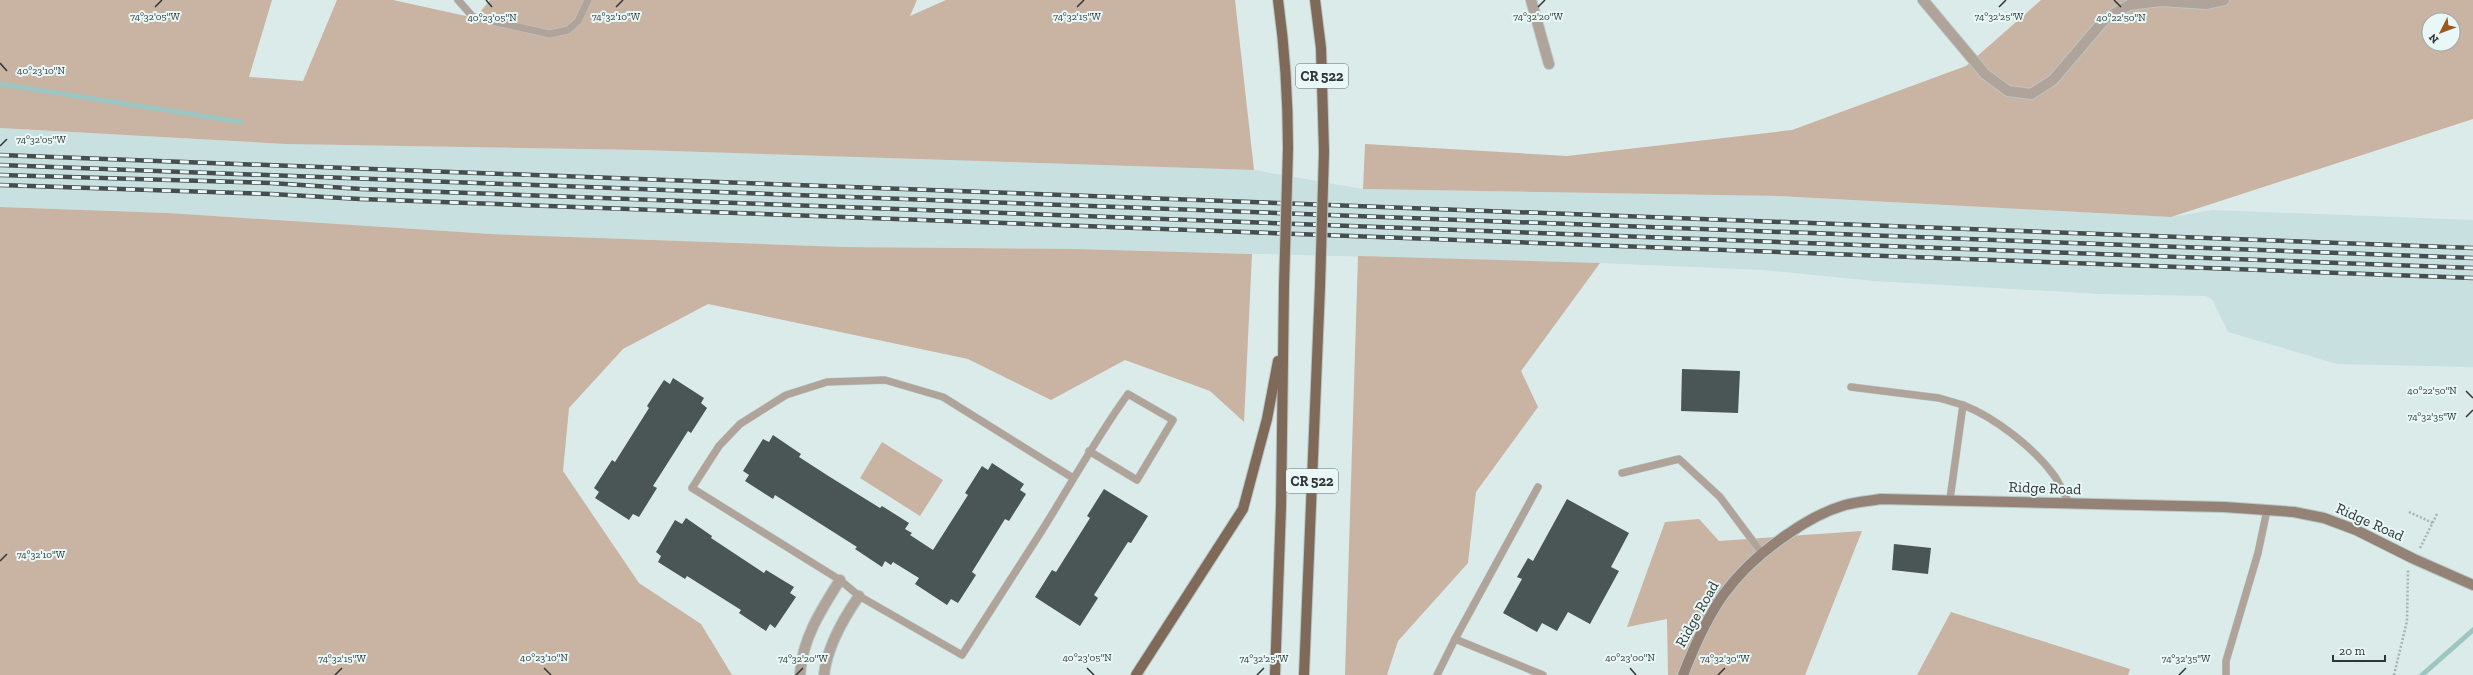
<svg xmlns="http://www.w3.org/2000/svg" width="2473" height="675" font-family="'Zilla Slab',serif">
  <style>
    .built { fill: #c8e0df }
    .green { fill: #c9b3a3; fill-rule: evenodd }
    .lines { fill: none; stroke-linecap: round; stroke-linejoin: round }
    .stream { stroke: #9dc5c2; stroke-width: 5 }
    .building { fill: #495655 }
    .lane-casing { stroke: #b9c7c6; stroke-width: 8 }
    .street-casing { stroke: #b9c7c6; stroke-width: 12 }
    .secondary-casing { stroke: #b9c7c6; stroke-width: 12 }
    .primary-casing { stroke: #b9c7c6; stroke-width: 12 }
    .path { stroke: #a6b3b2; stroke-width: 2.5; stroke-dasharray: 2 2; stroke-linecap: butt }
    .lane { stroke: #afa39a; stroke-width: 7 }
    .street { stroke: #afa39a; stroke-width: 10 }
    .secondary { stroke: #938275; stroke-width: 10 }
    .primary { stroke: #7f6a5a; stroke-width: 10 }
    .rail-casing { stroke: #464d4d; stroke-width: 4.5 }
    .rail { stroke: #e9f8f7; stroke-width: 3; stroke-dasharray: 9; stroke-linecap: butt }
    .primary-bridge-casing { stroke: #b9c7c6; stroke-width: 12; stroke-linecap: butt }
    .primary-bridge { stroke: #7f6a5a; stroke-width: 10 }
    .ticks { fill: none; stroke: #303636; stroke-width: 1.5 }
    .labels { text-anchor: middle; stroke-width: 4; stroke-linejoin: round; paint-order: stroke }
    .shield { fill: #e9f8f7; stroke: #687070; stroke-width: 1 }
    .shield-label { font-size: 14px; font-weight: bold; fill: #303636 }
    .street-label { font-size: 15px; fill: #303636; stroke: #e9f8f7 }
    .ticks-label { font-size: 10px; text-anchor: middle; fill: #303636; stroke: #e9f8f7; stroke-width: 4; stroke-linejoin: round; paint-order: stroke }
  </style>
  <rect width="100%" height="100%" fill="#dbebea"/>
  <path class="built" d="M0 128 285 144 640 150 1254 170 1363 189 1777 196 2171 217 2212 210 2473 220V367L2337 364 2228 332 2212 299 2206 296 2101 294 1875 281 1763 270 1600 263 1077 249 844 247 491 234 168 213 0 207Z"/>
  <g class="green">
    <path d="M0 0H272L249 77 303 81 337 0H393L475 18 490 0H917L910 16 946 0H1235L1254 170 640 150 285 144 0 128Z"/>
    <path d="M2041 0H2473V119L2171 217 1777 196 1363 189 1365 144 1567 156 1792 130 1966 66ZM2429 20H2453V44H2429Z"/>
    <path d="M0 207 168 213 491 234 844 247 1077 249 1252 254 1244 422 1210 391 1125 360 1051 400 968 359 708 304 623 349 569 408 563 471 639 583 701 624 732 675H0Z"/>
    <path d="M1358 256 1600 263 1521 371 1538 407 1476 492 1468 563 1398 641 1387 675H1345Z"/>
    <path d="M882 442 943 480 920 516 860 478Z"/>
    <path d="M1699 519 1719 541 1862 531 1805 675H1668L1667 619 1627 627 1665 522Z"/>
    <path d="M1951 612 2130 669 2128 675H1917Z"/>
  </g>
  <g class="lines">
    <g class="stream">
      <path d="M0 84 241 122"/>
      <path d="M2422 675 2473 630"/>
    </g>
  </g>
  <g class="building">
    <path d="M1682 369 1740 371 1738 413 1681 411Z"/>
    <path d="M673 378 704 398 701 403 707 408 691 433 688 431 653 486 657 488 639 517 633 514 629 520 595 498 599 492 594 488 612 460 615 462 649 408 647 406 664 380 670 384Z"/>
    <path d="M773 435 801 454 799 457 830 477 880 508 882 506 909 523 905 529 912 533 910 535 933 550 968 495 965 493 982 466 988 470 992 463 1024 484 1020 490 1026 494 1009 521 1005 519 972 572 976 575 958 603 951 599 947 605 915 584 919 578 893 562 891 565 885 561 882 567 855 549 857 547 775 495 773 499 745 481 749 475 743 471 763 439 769 442Z"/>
    <path d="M1104 489 1148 516 1131 543 1128 542 1094 595 1098 598 1080 626 1035 597 1052 570 1056 572 1090 518 1087 516Z"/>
    <path d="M1567 499 1629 533 1611 567 1619 571 1590 624 1568 612 1557 631 1542 623 1537 632 1503 613 1522 579 1517 577 1528 558 1533 561Z"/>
    <path d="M686 518 712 536 711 538 764 573 766 570 794 587 790 593 796 597 775 628 770 624 766 631 739 613 741 610 687 576 685 579 658 562 661 556 656 552 675 520 682 524Z"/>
    <path d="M1894 544 1931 548 1928 574 1892 570Z"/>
  </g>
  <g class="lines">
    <defs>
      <g id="lane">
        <path d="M458 0 473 17 550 34 568 30 578 21 588 0"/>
        <path d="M1851 387 1939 398 1963 405 1950 499"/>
        <path d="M1963 405C1994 417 2033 447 2053 474 2060 483 2064 495 2070 504"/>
        <path d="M1622 473 1679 459 1720 497 1761 552"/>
        <path d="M1073 478 943 397 885 380 827 382 786 395 740 424 719 446 692 488 840 580 859 596 962 655C988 614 1015 573 1041 532 1070 486 1096 438 1128 394L1173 420 1137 480 1089 451"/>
        <path d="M1455 639 1538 487"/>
        <path d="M1437 675 1455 639 1543 675"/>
        <path d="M2226 675V661L2258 553 2267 510"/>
      </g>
      <g id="street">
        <path d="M1531 0 1549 64"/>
        <path d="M1923 0 1985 74 2008 91 2031 94 2053 80 2105 19 2129 5 2161 1 2206 4 2224 0"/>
        <path d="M800 675C802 639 821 610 840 580"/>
        <path d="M824 675C827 647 843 619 859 596"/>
      </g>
      <path id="secondary" d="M1683 675C1708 611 1730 573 1788 534 1805 522 1825 511 1845 505 1857 502 1869 501 1881 499L2224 507 2294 512 2324 518 2356 530 2414 559 2473 585"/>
      <g id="primary">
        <path d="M1278 0C1285 50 1288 99 1288 149"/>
        <path d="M1315 0 1321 48 1324 152"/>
        <path d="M1136 675 1243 509 1267 419 1278 361"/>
        <path d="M1275 675 1281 507 1284 286"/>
        <path d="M1304 675 1320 287"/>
      </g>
    </defs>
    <use href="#lane" class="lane-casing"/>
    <use href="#street" class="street-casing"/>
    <use href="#secondary" class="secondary-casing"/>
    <use href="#primary" class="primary-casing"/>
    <g class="path">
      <path d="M2409 512 2433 523"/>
      <path d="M2420 548 2437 514"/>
      <path d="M2394 675 2407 621 2408 570"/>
    </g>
    <use href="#lane" class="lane"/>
    <use href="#street" class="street"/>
    <use href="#secondary" class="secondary"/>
    <use href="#primary" class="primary"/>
    <defs>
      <g id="rail">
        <path d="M0 155 2473 248"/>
        <path d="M0 165 2473 258"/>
        <path d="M0 175 271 183 361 189 2473 268"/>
        <path d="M0 185 271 194 360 199 2473 278"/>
      </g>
    </defs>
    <use href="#rail" class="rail-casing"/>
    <use href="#rail" class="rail"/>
    <defs>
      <g id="primary-bridge">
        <path d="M1284 286 1288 149"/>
        <path d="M1320 287 1324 152"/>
      </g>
    </defs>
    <use href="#primary-bridge" class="primary-bridge-casing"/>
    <use href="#primary-bridge" class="primary-bridge"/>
  </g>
  <path class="ticks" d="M486 0 492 7M2114 0 2121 7M155 7 162 0M616 7 623 0M1077 7 1084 0M1538 7 1545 0M1999 7 2006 0M0 63 7 71M0 146 7 139M2466 391 2473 398M2466 417 2473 410M0 561 7 554M544 668 551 675M1087 668 1094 675M1630 668 1636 675M335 675 342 668M796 675 803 668M1257 675 1264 668M1718 675 1725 668M2179 675 2186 668"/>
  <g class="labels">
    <g class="shield">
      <rect x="1296" y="64" width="52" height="24" rx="3"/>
      <rect x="1286" y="469" width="52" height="24" rx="3"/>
    </g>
    <g class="shield-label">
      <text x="1322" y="81">CR 522</text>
      <text x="1312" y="486">CR 522</text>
    </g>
    <g class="street-label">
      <text transform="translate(2045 488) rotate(2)" y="5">Ridge Road</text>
      <text transform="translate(2370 522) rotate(24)" y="5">Ridge Road</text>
      <text transform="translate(1697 614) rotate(-61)" y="5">Ridge Road</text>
    </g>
  </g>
  <g class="ticks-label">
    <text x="155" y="20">74°32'05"W</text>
    <text x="616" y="20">74°32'10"W</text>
    <text x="1077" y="20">74°32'15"W</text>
    <text x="1999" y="20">74°32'25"W</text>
    <text x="1538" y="20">74°32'20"W</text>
    <text x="2121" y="21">40°22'50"N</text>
    <text x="492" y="21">40°23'05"N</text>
    <text x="41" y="74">40°23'10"N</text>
    <text x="41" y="143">74°32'05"W</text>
    <text x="2432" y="394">40°22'50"N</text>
    <text x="2432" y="420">74°32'35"W</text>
    <text x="41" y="558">74°32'10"W</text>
    <text x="544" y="661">40°23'10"N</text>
    <text x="1087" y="661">40°23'05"N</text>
    <text x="1630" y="661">40°23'00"N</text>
    <text x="342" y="662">74°32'15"W</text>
    <text x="803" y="662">74°32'20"W</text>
    <text x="1264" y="662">74°32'25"W</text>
    <text x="1725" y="662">74°32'30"W</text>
    <text x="2186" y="662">74°32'35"W</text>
  </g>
  <g transform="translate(2441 32) rotate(228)"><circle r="19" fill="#e9f8f7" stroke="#9faaaa"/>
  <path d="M0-3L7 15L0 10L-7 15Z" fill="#995a21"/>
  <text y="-6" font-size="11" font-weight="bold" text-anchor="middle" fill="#303636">N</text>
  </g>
  <path d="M2333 655v6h52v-6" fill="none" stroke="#303636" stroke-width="2"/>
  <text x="2339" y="655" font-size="12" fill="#303636" stroke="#e9f8f7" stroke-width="3" paint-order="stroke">20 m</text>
</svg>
